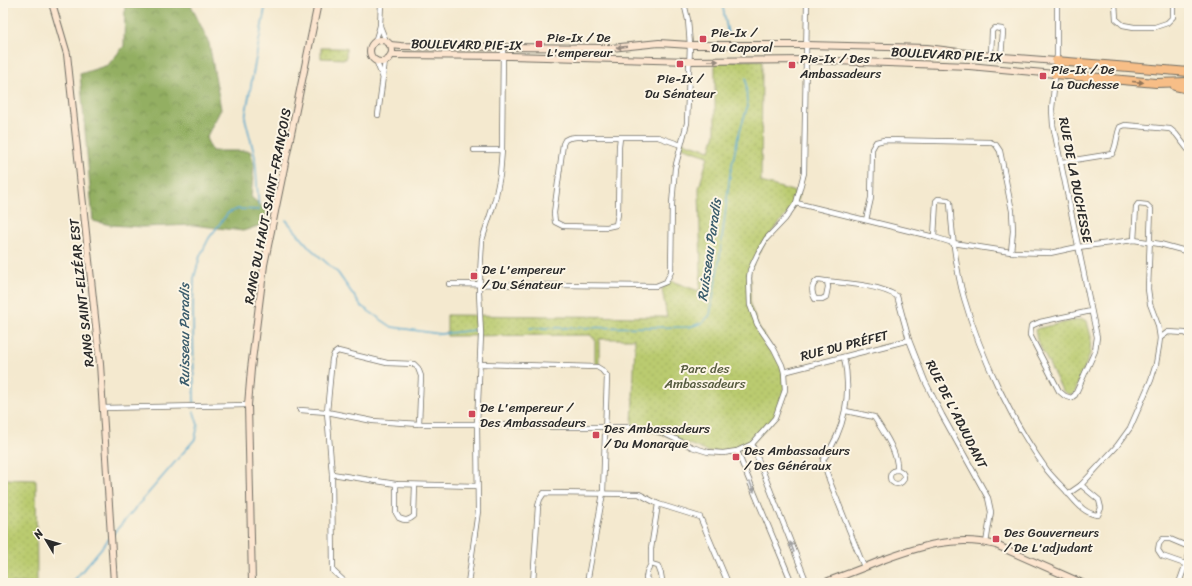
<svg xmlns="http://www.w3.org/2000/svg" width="1192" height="586" font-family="Sriracha,sans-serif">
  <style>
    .forest { fill: url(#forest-crowns); stroke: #5f6d46 }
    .park { fill: url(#park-dots); stroke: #727b4d }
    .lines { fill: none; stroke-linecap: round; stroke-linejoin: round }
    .stream { stroke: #51a6cd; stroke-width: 1.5 }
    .street-casing { stroke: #716e64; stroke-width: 6 }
    .secondary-casing { stroke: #716e64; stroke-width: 8 }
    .highway-casing { stroke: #716e64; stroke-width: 10 }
    .street { stroke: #fff; stroke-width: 4.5 }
    .secondary { stroke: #fce5cf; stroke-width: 6 }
    .highway { stroke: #f7be87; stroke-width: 8 }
    .oneway { fill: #94887d }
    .oneway2 { fill: #917459 }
    .oneway3 { fill: #a0a0a0 }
    .poi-dot { fill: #d1495b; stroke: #fcf5e5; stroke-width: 1.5 }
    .labels { text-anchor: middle; stroke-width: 4; stroke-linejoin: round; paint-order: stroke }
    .poi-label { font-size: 13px; fill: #2b2b2b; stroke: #fcf5e5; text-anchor: start }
    .street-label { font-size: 13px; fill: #2b2b2b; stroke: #fcf5e5 }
    .park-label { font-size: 13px; fill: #565b3f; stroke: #fcf5e5 }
    .water-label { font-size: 14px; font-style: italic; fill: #3a5c6c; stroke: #fcf5e5 }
  </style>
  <defs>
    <pattern id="forest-crowns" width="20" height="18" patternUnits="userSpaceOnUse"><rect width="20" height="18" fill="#93af62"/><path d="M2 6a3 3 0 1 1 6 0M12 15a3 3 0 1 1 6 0" fill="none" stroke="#788f51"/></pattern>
    <pattern id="park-dots" width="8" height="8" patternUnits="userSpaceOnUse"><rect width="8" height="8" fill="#bacb6f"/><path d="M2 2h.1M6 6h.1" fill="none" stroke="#a0ae60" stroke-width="1.8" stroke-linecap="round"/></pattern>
  </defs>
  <rect width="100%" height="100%" fill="#fcf5e5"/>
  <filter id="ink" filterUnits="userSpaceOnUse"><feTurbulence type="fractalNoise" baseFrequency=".025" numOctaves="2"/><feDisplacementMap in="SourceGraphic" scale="8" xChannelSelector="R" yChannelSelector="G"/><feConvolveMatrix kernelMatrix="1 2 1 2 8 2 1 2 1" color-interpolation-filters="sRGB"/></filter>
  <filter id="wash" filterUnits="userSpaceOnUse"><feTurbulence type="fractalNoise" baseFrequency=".012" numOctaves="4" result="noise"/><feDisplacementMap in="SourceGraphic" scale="16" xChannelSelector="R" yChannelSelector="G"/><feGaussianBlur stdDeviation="0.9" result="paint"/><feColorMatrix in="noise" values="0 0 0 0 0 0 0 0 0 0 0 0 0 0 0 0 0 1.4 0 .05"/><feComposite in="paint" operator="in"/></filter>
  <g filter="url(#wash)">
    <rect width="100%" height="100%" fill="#f4e9cf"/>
    <path class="forest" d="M125 3H190L209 43 221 109 206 138 212 151H250L254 165 251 197 266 210 267 223 243 231 193 225 142 227 111 225 93 221 80 74 108 65 124 46Z"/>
    <g class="park">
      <path d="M321 48H346V59L321 58Z"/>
      <path d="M762 60 761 182 799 193 796 203 766 239 750 270V305L758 326 782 365 785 390 775 418 752 444 737 451 708 452 667 435 632 427 635 342 634 339H599V365L595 364V339L590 335 447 336V315L667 317 662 289 671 281 699 291 701 274 699 188 708 156 681 147 682 142 710 150 715 134V61Z"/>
      <path d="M1082 319 1087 321 1091 337 1090 354 1074 394H1067L1062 390 1037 340 1035 330 1039 328Z"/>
      <path d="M3 479 36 480 37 583H3Z"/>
    </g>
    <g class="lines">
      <g class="stream">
        <path d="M722 3 728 34"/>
        <path d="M286 220 310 248 338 273 361 306 392 327 440 334 475 330"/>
        <path d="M530 328 689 327 702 323 710 315 720 255 730 174 738 137 747 108 746 78"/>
        <path d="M194 403 193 308 194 278 200 256 209 238 228 213 238 209 259 210 255 157 245 118 266 3"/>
        <path d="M113 534 195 439 198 425 194 412"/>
        <path d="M72 583 109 539"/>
      </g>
    </g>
  </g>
  <g filter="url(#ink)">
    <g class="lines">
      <defs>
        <g id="street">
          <path d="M1057 3V55L1052 109 1053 125 1097 337 1095 351 1075 395 1071 398 1065 396 1059 391 1030 335 1031 326 1040 322 1091 311"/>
          <path d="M1115 3 1116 19 1123 25 1134 27H1155L1167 23 1173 17V3"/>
          <path d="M380 26 386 41"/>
          <path d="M375 42 380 26 381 3"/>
          <path d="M991 56 992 31 995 28 1002 29 1003 32 1001 57"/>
          <path d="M376 60 382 76"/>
          <path d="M378 115 385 61"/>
          <path d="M620 138 619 147 618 214 616 225 607 227 563 226 555 222 554 213 563 144 565 140 569 138 576 137H658L681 145"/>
          <path d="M474 150H502"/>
          <path d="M1062 162 1112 154C1117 146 1116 136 1120 127L1125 125 1170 129 1176 134 1189 151"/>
          <path d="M796 203 934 237 953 243 1011 252 1050 253 1078 247 1134 240 1160 244 1189 252"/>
          <path d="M866 220 871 198 872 149 876 142 884 140 990 142 996 145 1000 151 1012 211 1013 231 1011 252"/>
          <path d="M934 237 936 201 938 199 948 200 950 202C952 234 955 267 964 298 981 357 1011 420 1047 470 1053 478 1061 485 1067 492 1076 502 1084 514 1098 515L1101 508 1099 500 1081 485"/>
          <path d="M827 281 828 287 826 297 822 299H815C811 292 811 285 818 280 844 284 874 283 897 296L909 340 925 381 942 415 988 498 991 512 986 543"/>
          <path d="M449 284 656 286 666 282 671 272 672 204 675 168 687 123 690 45 688 20 684 3"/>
          <path d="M1160 338 1168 332 1185 333 1189 335"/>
          <path d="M844 357C852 394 845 430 823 460L830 482 864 567"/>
          <path d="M480 364 597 367 602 370 607 376 603 493 587 583"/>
          <path d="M784 372 909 340"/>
          <path d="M103 408 248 405"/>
          <path d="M300 410 327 412 373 421 419 424H477L559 427H639L654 430 667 435 692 447 708 452 723 453 737 451 752 444 775 418 785 390 784 372 782 365 774 349 757 324 750 305 749 278 750 270 758 253 766 239 785 219 796 203 804 173 807 3"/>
          <path d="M846 411 874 417C883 431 899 454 897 470"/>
          <path d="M752 444 807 583"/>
          <path d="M737 451 792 583"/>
          <circle cx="897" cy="477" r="7"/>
          <path d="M332 474 396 484 477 486"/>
          <path d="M1189 475V480"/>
          <path d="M396 484V513L399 518C405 521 408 521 414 516L415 485"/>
          <path d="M1068 494 1081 485 1117 446 1130 428 1151 380 1156 364 1159 346 1160 338 1158 325 1150 304 1148 289 1151 209 1147 205 1138 204 1136 207 1134 240"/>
          <path d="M651 564 658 566 661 574 662 580 660 583"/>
          <path d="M1185 564 1162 556 1158 550 1159 544 1163 539H1170L1189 547"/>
          <path d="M384 583 345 582 333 571 332 474 327 412 332 359 334 354 338 351 387 363 414 364 418 368 421 376 419 424"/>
          <path d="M468 583 478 511 477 424 481 335 479 292 482 240 495 200 500 175 502 150 503 47"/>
          <path d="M533 583 538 506 540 499 544 493 639 494 658 504 700 517 728 583"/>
          <path d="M651 583 646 578 647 572 651 564V549L658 504"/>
          <path d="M1179 583 1189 555"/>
        </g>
        <g id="secondary">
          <path d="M52 3 67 54 100 364 114 583"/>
          <circle cx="381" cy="51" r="11"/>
          <path d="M390 45 401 46 611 48 659 43 690 45H807L927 48 991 56 1056 61"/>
          <path d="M391 55 510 56 689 61 807 60 969 66 1055 74"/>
          <path d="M252 583 248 405 251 369 264 265 318 3"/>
          <path d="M823 583C842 576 861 569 880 561 918 547 955 534 996 545L1082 583"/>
        </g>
        <g id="highway">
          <path d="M1056 61 1189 72"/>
          <path d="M1055 74 1156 83 1189 82"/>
          <path d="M1175 86 1189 89"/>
        </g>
      </defs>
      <use href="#street" class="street-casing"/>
      <use href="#secondary" class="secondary-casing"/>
      <use href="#highway" class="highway-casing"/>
      <use href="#street" class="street"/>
      <use href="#secondary" class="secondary"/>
      <use href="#highway" class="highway"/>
    </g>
    <defs><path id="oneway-solid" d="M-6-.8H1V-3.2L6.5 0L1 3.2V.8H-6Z"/></defs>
    <g class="oneway">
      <use href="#oneway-solid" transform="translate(622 47) rotate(173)"/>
      <use href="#oneway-solid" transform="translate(713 61) rotate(-1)"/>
    </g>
    <use class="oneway2" href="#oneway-solid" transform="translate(1138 82) rotate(5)"/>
    <g class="oneway3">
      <use href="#oneway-solid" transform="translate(752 487) rotate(67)"/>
      <use href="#oneway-solid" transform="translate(792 547) rotate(-111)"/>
    </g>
  </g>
  <g class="poi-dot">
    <rect x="699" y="35" width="8" height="8" rx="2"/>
    <rect x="535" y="40" width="8" height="8" rx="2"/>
    <rect x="676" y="60" width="8" height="8" rx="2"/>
    <rect x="788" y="61" width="8" height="8" rx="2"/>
    <rect x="1039" y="72" width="8" height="8" rx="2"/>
    <rect x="470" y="272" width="8" height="8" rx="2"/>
    <rect x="468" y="410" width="8" height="8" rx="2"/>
    <rect x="592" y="431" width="8" height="8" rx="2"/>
    <rect x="732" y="453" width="8" height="8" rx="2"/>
    <rect x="992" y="535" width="8" height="8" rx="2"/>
  </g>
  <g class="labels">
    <g class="poi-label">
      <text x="711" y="37">Pie-Ix /<tspan x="711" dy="15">Du Caporal</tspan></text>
      <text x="547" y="42">Pie-Ix / De<tspan x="547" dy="15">L'empereur</tspan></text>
      <text x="800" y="63">Pie-Ix / Des<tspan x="800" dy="15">Ambassadeurs</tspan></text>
      <text x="1051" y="74">Pie-Ix / De<tspan x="1051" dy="15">La Duchesse</tspan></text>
      <text x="680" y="83" text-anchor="middle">Pie-Ix /<tspan x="680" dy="15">Du Sénateur</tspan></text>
      <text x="482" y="274">De L'empereur<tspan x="482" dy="15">/ Du Sénateur</tspan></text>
      <text x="480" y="412">De L'empereur /<tspan x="480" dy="15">Des Ambassadeurs</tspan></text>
      <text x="604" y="433">Des Ambassadeurs<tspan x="604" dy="15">/ Du Monarque</tspan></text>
      <text x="744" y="455">Des Ambassadeurs<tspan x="744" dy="15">/ Des Généraux</tspan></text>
      <text x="1004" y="537">Des Gouverneurs<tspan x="1004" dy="15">/ De L'adjudant</tspan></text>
    </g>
    <g class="street-label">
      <text transform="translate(467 44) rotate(1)" y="5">BOULEVARD PIE-IX</text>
      <text transform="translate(947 54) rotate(3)" y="5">BOULEVARD PIE-IX</text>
      <text transform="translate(1076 180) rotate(79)" y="5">RUE DE LA DUCHESSE</text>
      <text transform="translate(267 206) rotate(-79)" y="5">RANG DU HAUT-SAINT-FRANÇOIS</text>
      <text transform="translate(81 293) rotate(-96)" y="5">RANG SAINT-ELZÉAR EST</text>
      <text transform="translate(844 345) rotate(-14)" y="5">RUE DU PRÉFET</text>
      <text transform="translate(957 414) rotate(63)" y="5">RUE DE L'ADJUDANT</text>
    </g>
    <g class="park-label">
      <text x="705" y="373">Parc des<tspan x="705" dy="15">Ambassadeurs</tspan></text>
    </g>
    <g class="water-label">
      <text transform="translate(709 250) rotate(-82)" y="5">Ruisseau Paradis</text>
      <text transform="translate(184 335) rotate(-90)" y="5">Ruisseau Paradis</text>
    </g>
  </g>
  <rect width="1192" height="586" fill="none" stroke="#fcf5e5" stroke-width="16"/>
  <g transform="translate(46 540) rotate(308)" stroke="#fcf5e5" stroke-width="3" paint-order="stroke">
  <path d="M0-3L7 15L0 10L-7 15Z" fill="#2b2b2b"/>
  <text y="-6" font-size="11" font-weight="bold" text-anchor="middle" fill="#2b2b2b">N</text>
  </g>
</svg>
